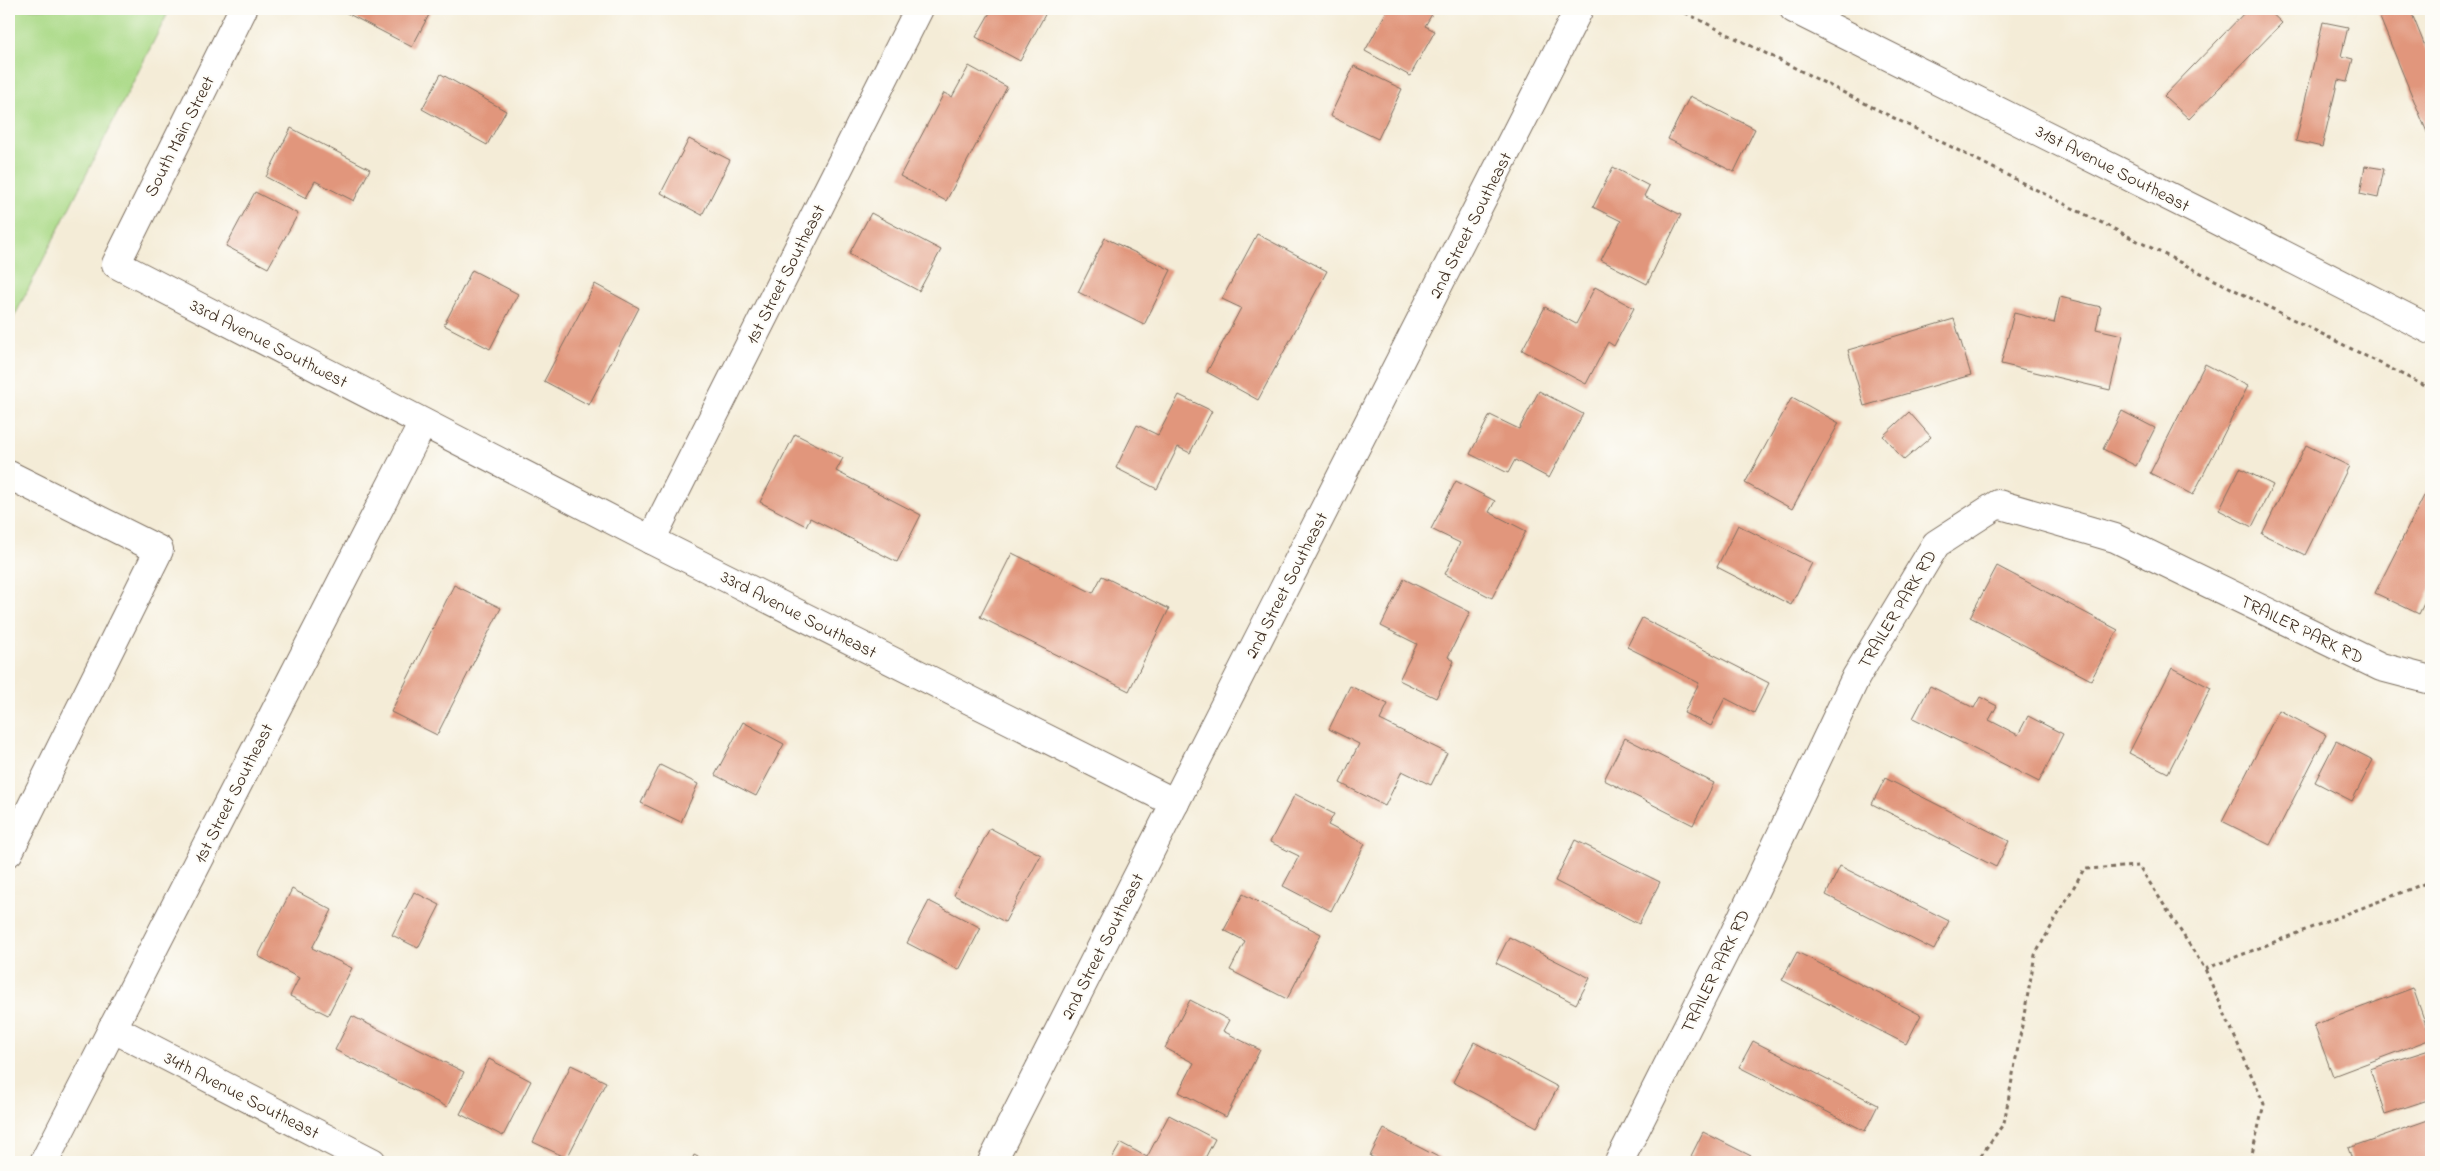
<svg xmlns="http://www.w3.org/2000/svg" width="2440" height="1171" font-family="'Indie Flower',sans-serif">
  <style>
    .green { fill: #abda88; stroke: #738253 }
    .building { fill: #e1967c }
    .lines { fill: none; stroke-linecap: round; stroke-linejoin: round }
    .minor-casing { stroke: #7c6e5f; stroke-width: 30 }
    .path { stroke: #7c6e5f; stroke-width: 3; stroke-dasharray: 4 4; stroke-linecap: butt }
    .minor { stroke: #fff; stroke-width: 28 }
    .labels { text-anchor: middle; stroke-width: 4; stroke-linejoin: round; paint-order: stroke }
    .street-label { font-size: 18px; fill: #3b2a1e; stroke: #fdfcf7 }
  </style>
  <rect width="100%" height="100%" fill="#fdfcf7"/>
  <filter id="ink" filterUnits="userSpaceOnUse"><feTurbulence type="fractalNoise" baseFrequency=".02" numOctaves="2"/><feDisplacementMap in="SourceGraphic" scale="10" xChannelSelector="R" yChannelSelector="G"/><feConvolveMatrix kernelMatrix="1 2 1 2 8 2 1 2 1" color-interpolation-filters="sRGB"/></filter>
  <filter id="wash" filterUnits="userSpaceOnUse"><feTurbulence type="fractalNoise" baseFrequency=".0096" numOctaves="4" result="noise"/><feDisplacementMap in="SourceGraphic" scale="20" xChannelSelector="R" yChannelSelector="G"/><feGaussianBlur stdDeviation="1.12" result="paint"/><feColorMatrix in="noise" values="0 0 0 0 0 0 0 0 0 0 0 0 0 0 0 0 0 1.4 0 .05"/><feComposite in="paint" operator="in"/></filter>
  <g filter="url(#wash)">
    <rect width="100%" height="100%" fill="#f4ecd7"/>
    <path class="green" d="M9 9H170L9 327Z"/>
    <g id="blocks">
      <g class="building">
        <path d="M339 9H432L412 47Z"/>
        <path d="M992 9H1048L1020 61 976 37Z"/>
        <path d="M1388 9H1435L1425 26 1435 31 1410 76 1365 51Z"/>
        <path d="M2248 9H2267L2282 23 2189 119 2164 96Z"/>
        <path d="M2387 9H2410L2431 61V142L2378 13Z"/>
        <path d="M2323 22 2348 27 2341 56 2353 59 2347 82 2338 80 2322 147 2296 141Z"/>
        <path d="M969 66 1007 87 946 201 900 176 944 93 952 97Z"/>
        <path d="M1354 66 1402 89 1378 139 1330 116Z"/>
        <path d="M441 74 506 111 487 145 422 109Z"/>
        <path d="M1690 96 1755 129 1734 172 1668 139Z"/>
        <path d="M291 128 370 169 354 201 315 181 306 198 266 177Z"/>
        <path d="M689 139 730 160 702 215 661 193Z"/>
        <path d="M2365 166 2384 169 2378 198 2360 194Z"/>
        <path d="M1613 167 1649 186 1644 196 1681 215 1647 284 1601 260 1621 221 1593 207Z"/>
        <path d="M255 192 298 214 268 268 226 246Z"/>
        <path d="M871 213 941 250 919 291 849 254Z"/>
        <path d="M1257 234 1327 271 1258 400 1207 372 1241 308 1222 299Z"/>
        <path d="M1105 238 1171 270 1144 325 1078 292Z"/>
        <path d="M472 270 518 294 490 349 444 325Z"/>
        <path d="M595 284 639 308 589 405 544 381Z"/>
        <path d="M1595 287 1634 308 1614 346 1608 342 1586 384 1522 350 1545 307 1576 324Z"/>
        <path d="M2060 297 2101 307 2096 329 2123 335 2110 390 2001 364 2014 313 2054 323Z"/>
        <path d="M1954 319 1971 375 1864 406 1848 350Z"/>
        <path d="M2205 364 2248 386 2193 495 2150 473Z"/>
        <path d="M1539 391 1583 414 1549 478 1515 460 1508 473 1470 454 1490 415 1519 429Z"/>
        <path d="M1179 395 1212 411 1190 453 1178 447 1157 489 1116 468 1137 425 1158 435Z"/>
        <path d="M1792 397 1839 423 1792 509 1745 483Z"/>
        <path d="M2122 411 2155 428 2136 466 2103 449Z"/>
        <path d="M1909 412 1931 437 1904 460 1883 436Z"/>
        <path d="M795 434 843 458 836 471 921 515 897 562 810 518 806 526 760 502Z"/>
        <path d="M2306 445 2349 466 2305 555 2262 534Z"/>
        <path d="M2240 468 2273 485 2252 527 2219 510Z"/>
        <path d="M1456 481 1495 501 1489 512 1526 531 1492 598 1445 574 1460 543 1431 529Z"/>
        <path d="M2429 486 2431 487V589L2419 614 2375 593Z"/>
        <path d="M1738 525 1812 563 1791 605 1717 567Z"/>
        <path d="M1012 553 1093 593 1102 576 1169 609 1129 691 980 617Z"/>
        <path d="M1997 566 2118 630 2091 680 1970 617Z"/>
        <path d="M1404 579 1470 612 1448 657 1454 661 1436 698 1399 680 1417 644 1381 626Z"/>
        <path d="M454 585 501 608 437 735 391 712Z"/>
        <path d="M1642 618 1769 683 1754 713 1725 698 1711 726 1684 713 1699 683 1627 647Z"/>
        <path d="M2172 668 2211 688 2168 773 2129 753Z"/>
        <path d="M1350 686 1388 704 1380 720 1447 753 1431 785 1402 771 1385 806 1340 783 1359 744 1329 729Z"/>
        <path d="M1930 686 1974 708 1980 697 1997 706 1989 720 2018 735 2028 716 2063 734 2039 782 1913 718Z"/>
        <path d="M2279 710 2326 735 2270 845 2222 821Z"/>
        <path d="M743 722 784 744 756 796 715 775Z"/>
        <path d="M1625 738 1714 783 1693 825 1604 780Z"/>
        <path d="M2336 741 2373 760 2352 801 2315 782Z"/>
        <path d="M660 765 698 784 681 822 641 803Z"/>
        <path d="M1885 778 2009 841 1996 867 1872 804Z"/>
        <path d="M1295 794 1334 814 1328 825 1365 844 1331 911 1283 886 1299 856 1270 842Z"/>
        <path d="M990 828 1041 855 1005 922 954 895Z"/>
        <path d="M1575 840 1660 882 1639 924 1555 881Z"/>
        <path d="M1840 866 1949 921 1934 950 1826 895Z"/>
        <path d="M292 889 332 910 312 948 352 968 328 1015 290 996 299 978 258 956Z"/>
        <path d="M414 892 440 905 418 948 392 935Z"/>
        <path d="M1243 894 1321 934 1287 999 1230 970 1245 941 1224 930Z"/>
        <path d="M929 901 981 928 959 970 907 943Z"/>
        <path d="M1509 937 1590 978 1576 1004 1496 963Z"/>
        <path d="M1797 952 1921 1015 1906 1044 1782 980Z"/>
        <path d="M2413 988 2431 1039 2333 1076 2314 1025Z"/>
        <path d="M1190 1000 1229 1020 1223 1031 1260 1050 1226 1117 1179 1092 1194 1063 1165 1048Z"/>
        <path d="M352 1016 464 1072 447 1107 335 1050Z"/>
        <path d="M1753 1041 1878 1105 1865 1131 1739 1067Z"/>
        <path d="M1474 1042 1558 1087 1537 1127 1453 1082Z"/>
        <path d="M2429 1050 2431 1057V1099L2385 1114 2370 1069Z"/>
        <path d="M489 1059 531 1081 503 1136 460 1114Z"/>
        <path d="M571 1065 606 1082 567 1158 533 1142Z"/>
        <path d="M1169 1115 1215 1139 1203 1162H1110L1121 1143 1147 1157Z"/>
        <path d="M2431 1119V1162H2353L2348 1148Z"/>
        <path d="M1384 1129 1448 1162H1382L1370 1156Z"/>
        <path d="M1703 1132 1763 1162H1704L1691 1156Z"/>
        <path d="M694 1155 708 1162H691Z"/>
      </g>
    </g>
  </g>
  <g filter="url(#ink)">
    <use href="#blocks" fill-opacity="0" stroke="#7c6e5f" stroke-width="1"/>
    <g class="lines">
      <defs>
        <g id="minor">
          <path d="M243 9 116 264 651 540 1175 803"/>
          <path d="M1794 9 2214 219 2431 330"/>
          <path d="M9 475 159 550 9 852"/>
          <path d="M651 540 919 9"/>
          <path d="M112 1028 372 1162"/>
          <path d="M44 1162 423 423"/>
          <path d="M992 1162 1579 9"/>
          <path d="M1619 1162 1734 934 1856 677 1936 544 1998 504 2115 538 2381 667 2431 680"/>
        </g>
      </defs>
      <use href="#minor" class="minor-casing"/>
      <g class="path">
        <path d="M1678 9 2431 389"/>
        <path d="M2205 969 2431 881"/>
        <path d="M1976 1162 2004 1123 2035 955 2084 869 2139 866 2205 969 2264 1104 2250 1162"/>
      </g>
      <use href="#minor" class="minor"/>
    </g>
  </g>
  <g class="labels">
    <g class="street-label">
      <text transform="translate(179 136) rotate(-63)" y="6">South Main Street</text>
      <text transform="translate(2113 168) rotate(27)" y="6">31st Avenue Southeast</text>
      <text transform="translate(1470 225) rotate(-63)" y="6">2nd Street Southeast</text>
      <text transform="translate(785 274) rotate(-63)" y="6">1st Street Southeast</text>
      <text transform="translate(269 343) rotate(27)" y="6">33rd Avenue Southwest</text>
      <text transform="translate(1286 585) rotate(-63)" y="6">2nd Street Southeast</text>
      <text transform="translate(1897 609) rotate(-59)" y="6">TRAILER PARK RD</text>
      <text transform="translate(799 614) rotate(27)" y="6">33rd Avenue Southeast</text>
      <text transform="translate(2302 629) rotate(26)" y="6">TRAILER PARK RD</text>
      <text transform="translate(233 793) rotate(-63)" y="6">1st Street Southeast</text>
      <text transform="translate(1102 946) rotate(-63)" y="6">2nd Street Southeast</text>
      <text transform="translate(1715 971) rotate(-64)" y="6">TRAILER PARK RD</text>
      <text transform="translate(242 1095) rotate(27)" y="6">34th Avenue Southeast</text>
    </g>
  </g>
  <rect width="2440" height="1171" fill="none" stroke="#fdfcf7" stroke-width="30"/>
</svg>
